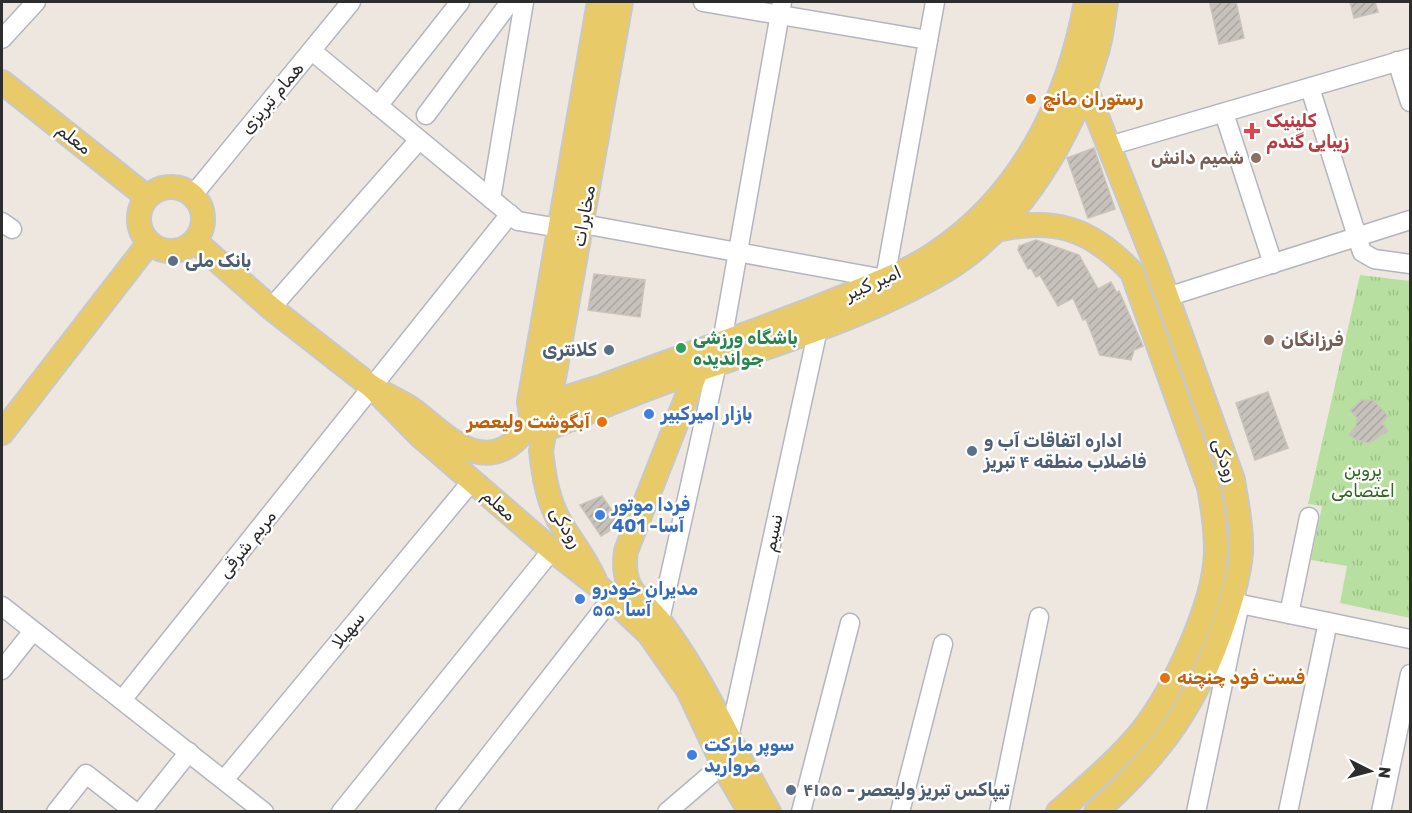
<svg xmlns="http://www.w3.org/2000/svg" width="1412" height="813" font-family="Rubik,Cairo,sans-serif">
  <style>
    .park { fill: url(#park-tufts) }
    .building { fill: url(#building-hatch); stroke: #c9c3ba; stroke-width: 1.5 }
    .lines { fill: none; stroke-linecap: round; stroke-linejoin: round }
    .minor-casing { stroke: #b3b6bf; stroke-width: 21 }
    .major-casing { stroke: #c8c8c8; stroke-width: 26 }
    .minor { stroke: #fff; stroke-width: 18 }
    .major { stroke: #e9ca69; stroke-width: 22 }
    .food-dot { fill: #e8710a; stroke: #fff; stroke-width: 2 }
    .health-dot { fill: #e0444e; stroke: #fff; stroke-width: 2 }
    .education-dot { fill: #8d6e63; stroke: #fff; stroke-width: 2 }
    .service-dot { fill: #5c6f8a; stroke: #fff; stroke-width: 2 }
    .leisure-dot { fill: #2e9e5b; stroke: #fff; stroke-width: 2 }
    .shop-dot { fill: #3f7fe0; stroke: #fff; stroke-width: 2 }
    .labels { text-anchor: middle; stroke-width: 5; stroke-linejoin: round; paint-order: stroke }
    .street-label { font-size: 18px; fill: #2d2d2d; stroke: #fff }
    .food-label { font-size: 18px; font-weight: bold; fill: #c56008; stroke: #fff; text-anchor: start }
    .health-label { font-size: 18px; font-weight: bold; fill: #be3a42; stroke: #fff; text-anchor: start }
    .education-label { font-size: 18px; font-weight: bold; fill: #785e54; stroke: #fff; text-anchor: end }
    .service-label { font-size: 18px; font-weight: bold; fill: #4e5e75; stroke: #fff; text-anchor: start }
    .leisure-label { font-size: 18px; font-weight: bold; fill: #27864d; stroke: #fff; text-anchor: start }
    .shop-label { font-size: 18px; font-weight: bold; fill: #366cbe; stroke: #fff; text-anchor: start }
    .park-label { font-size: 18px; fill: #2f671f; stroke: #fff }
  </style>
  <defs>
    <pattern id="park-tufts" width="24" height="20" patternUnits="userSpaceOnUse" patternTransform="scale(1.5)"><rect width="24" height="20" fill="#b7e0a0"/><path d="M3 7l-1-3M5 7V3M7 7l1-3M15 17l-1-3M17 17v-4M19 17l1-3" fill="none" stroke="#9ec08a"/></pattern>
    <pattern id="building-hatch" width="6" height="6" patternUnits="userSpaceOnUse" patternTransform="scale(1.5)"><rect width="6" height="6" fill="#c6c2bb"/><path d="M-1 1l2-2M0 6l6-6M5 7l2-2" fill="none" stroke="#aaa7a1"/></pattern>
  </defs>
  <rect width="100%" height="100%" fill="#ede7e0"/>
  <path class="park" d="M1360 275 1410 281V618L1340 603 1347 566 1311 560 1322 506 1308 504Z"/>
  <g class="building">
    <path d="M1220 2H1236L1244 38 1219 44 1210 4Z"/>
    <path d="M1350 2H1375L1378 12 1354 18Z"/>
    <path d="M1094 148 1115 209 1088 218 1067 158Z"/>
    <path d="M1036 240 1079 255 1098 289 1111 282 1117 293 1119 291 1143 346 1134 350 1131 360 1100 355 1086 319 1083 320 1073 298 1058 306 1040 275 1036 277 1031 268 1028 269 1018 250 1019 246Z"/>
    <path d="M594 274 645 280 640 317 588 310Z"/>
    <path d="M1268 392 1288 448 1255 460 1236 403Z"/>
    <path d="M1362 400H1373L1388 416 1382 423 1388 431 1369 443 1357 440 1349 435 1356 426 1357 418 1350 410Z"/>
    <path d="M602 496 621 524 601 536 580 505Z"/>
  </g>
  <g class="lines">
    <defs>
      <g id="minor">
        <path d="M703 2 928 40"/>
        <path d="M2 39 36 2"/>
        <path d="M312 51 518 221 559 228"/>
        <path d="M1397 61 1410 102"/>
        <path d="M1310 88 1362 252 1374 259 1410 264"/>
        <path d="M378 106 460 2"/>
        <path d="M1224 113 1273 264"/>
        <path d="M426 115 510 2"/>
        <path d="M1109 146 1410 58"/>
        <path d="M193 195 351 2"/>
        <path d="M491 199 524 2"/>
        <path d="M2 222 12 229"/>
        <path d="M583 224 885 279"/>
        <path d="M885 279 935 2"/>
        <path d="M1167 297 1410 220"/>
        <path d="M271 308 419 140"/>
        <path d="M722 342 782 2"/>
        <path d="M1231 602 1410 639"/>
        <path d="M2 606 264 812"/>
        <path d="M1289 614 1309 517"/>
        <path d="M660 620 717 364"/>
        <path d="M2 670 33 631"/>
        <path d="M122 700 510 214"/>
        <path d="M729 738 818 329"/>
        <path d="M224 780 472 481"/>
        <path d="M56 812 86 774 135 812"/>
        <path d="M141 812 189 752"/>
        <path d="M341 812 552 550"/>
        <path d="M445 812 612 598"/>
        <path d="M667 812 723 764"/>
        <path d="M801 812 850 623"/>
        <path d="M900 812 943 644"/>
        <path d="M999 812 1039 617"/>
        <path d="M1196 812 1240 603"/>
        <path d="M1288 812 1328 622"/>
        <path d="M1381 812 1410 674"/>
      </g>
      <g id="major">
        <path d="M2 82 147 197"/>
        <path d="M1085 86 1155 263 1233 480C1237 505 1242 528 1241 553 1239 576 1232 599 1225 620 1198 703 1161 754 1096 812"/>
        <circle cx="171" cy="219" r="32"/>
        <path d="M996 230C1055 217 1090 228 1132 272L1209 487C1213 508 1216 529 1216 551 1215 604 1174 690 1141 732 1117 761 1087 786 1058 812"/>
        <path d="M195 241 271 308 372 387 420 436 552 550 597 585 649 634 688 690 727 773 750 812"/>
        <path d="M697 371 626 551C620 595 643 597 665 628 707 685 733 750 769 812"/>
        <path d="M372 387C384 394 397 400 409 407 433 423 461 458 494 452 519 447 528 421 547 407 562 397 586 392 603 386 684 355 765 329 845 296 876 283 910 271 937 252 1023 194 1068 100 1086 2"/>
        <path d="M532 422 529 402 599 2"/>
        <path d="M543 430C595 410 646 388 699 370 783 342 870 315 946 270 1020 225 1072 135 1096 55 1102 38 1103 19 1106 2"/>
        <path d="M2 433 149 243"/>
        <path d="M595 580C586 560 574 545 563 527 548 504 544 477 541 451L621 2"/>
      </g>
    </defs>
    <use href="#minor" class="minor-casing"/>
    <use href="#major" class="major-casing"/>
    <use href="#minor" class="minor"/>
    <use href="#major" class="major"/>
  </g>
  <g class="food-dot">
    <circle cx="1031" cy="99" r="6"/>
    <circle cx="602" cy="422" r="6"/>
    <circle cx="1165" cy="678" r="6"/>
  </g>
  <path class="health-dot" d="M1249 122h6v6h6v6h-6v6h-6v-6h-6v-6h6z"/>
  <g class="education-dot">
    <circle cx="1256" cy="158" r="6"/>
    <circle cx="1269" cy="340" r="6"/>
  </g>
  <g class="service-dot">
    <circle cx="173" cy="261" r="6"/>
    <circle cx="609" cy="350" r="6"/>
    <circle cx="972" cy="451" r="6"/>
    <circle cx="791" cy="790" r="6"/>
  </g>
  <circle class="leisure-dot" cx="681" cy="348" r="6"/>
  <g class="shop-dot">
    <circle cx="649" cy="414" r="6"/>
    <circle cx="600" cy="515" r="6"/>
    <circle cx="580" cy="599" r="6"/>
    <circle cx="692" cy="755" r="6"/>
  </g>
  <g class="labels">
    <g class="street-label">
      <text transform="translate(272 98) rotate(-50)" y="6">همام تبریزی</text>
      <text transform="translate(74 139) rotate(38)" y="6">معلم</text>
      <text transform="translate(584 216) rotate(-80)" y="6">مخابرات</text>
      <text transform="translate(873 283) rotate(-24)" y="6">امیر کبیر</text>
      <text transform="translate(1225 460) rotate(72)" y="6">رودکى</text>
      <text transform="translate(499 505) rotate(41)" y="6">معلم</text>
      <text transform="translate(566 527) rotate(59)" y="6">رودکی</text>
      <text transform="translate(773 533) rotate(-78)" y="6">نسیم</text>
      <text transform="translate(247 544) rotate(-51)" y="6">مریم شرقی</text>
      <text transform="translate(348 630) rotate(-50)" y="6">سهیلا</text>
    </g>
    <g class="food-label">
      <text x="1043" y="105">رستوران مانچ</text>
      <text x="590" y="428" text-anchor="end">آبگوشت ولیعصر</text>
      <text x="1177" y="684">فست فود چنچنه</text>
    </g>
    <g class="health-label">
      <text x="1266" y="127">کلینیک<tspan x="1266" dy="21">زیبایی گندم</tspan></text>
    </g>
    <g class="education-label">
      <text x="1244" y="164">شمیم دانش</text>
      <text x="1281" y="346" text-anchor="start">فرزانگان</text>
    </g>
    <g class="service-label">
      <text x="185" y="267">بانک ملی</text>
      <text x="597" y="356" text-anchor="end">کلانتری</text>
      <text x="984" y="447">اداره اتفاقات آب و<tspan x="984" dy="21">فاضلاب منطقه ۴ تبریز</tspan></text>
      <text x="803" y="796">تیپاکس تبریز ولیعصر - ۴۱۵۵</text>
    </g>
    <g class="leisure-label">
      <text x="693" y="344">باشگاه ورزشی<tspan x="693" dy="21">جواندیده</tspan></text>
    </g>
    <g class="shop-label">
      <text x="661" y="420">بازار امیرکبیر</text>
      <text x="612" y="511">فردا موتور<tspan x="612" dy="21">401 -آسا</tspan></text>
      <text x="592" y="595">مدیران خودرو<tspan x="592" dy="21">۵۵۰ آسا</tspan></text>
      <text x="704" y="751">سوپر مارکت<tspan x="704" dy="21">مروارید</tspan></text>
    </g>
    <g class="park-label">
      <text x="1363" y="476">پروین<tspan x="1363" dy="21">اعتصامى</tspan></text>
    </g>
  </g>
  <rect width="1412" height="813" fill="none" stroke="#2d2d2d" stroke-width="6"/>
  <g transform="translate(1370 771) rotate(96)" stroke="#ffffff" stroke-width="4.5" paint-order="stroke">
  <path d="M0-4.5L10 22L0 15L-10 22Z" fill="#2d2d2d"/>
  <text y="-9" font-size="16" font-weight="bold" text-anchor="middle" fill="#2d2d2d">N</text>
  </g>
</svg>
